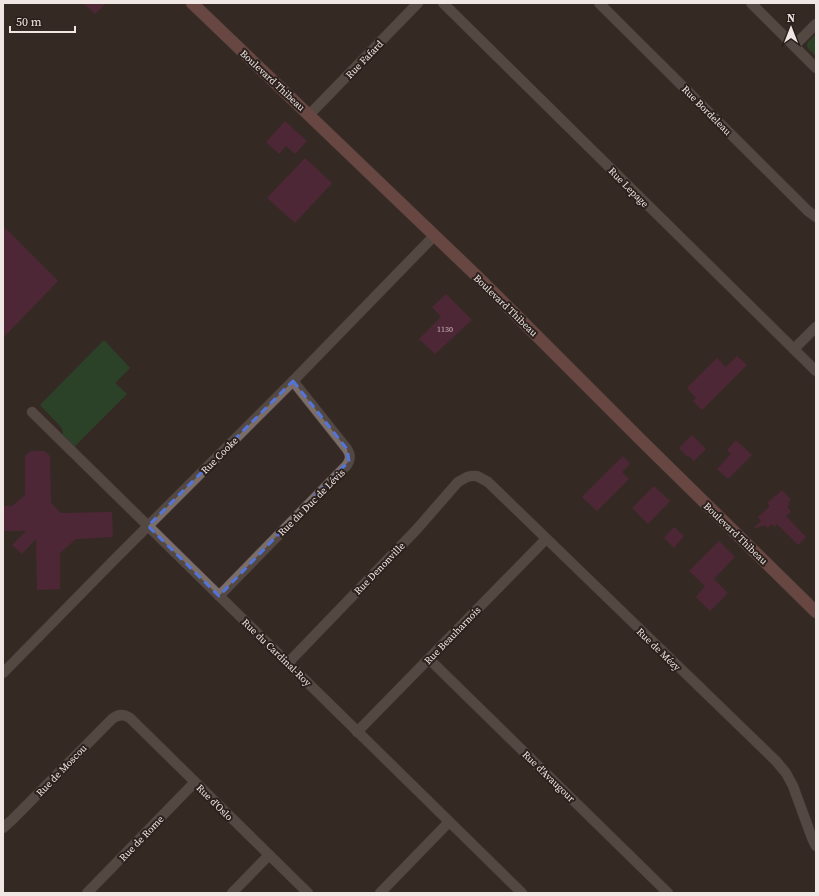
<svg xmlns="http://www.w3.org/2000/svg" width="819" height="896" font-family="'Source Serif 4',serif">
  <style>
    .green { fill: #20612f }
    .building { fill: #6b244a }
    .lines { fill: none; stroke-linecap: round; stroke-linejoin: round }
    .minor-casing { stroke: #504541; stroke-width: 11 }
    .major-casing { stroke: #504541; stroke-width: 13 }
    .minor { stroke: #7b6d68; stroke-width: 10 }
    .major { stroke: #a76b68; stroke-width: 12 }
    .marked { fill: none; stroke: #5274db; stroke-width: 3; stroke-dasharray: 8 5; stroke-linejoin: round }
    .labels { text-anchor: middle; stroke-width: 4; stroke-linejoin: round; paint-order: stroke }
    .number-label { font-size: 8px; fill: #cfb6be }
    .street-label { font-size: 10px; fill: #f0e7e4; stroke: #2b201c }
  </style>
  <rect width="100%" height="100%" fill="#352925"/>
  <g class="green">
    <path d="M816 34V56C804 44 804 46 816 34Z"/>
    <path d="M104 340 130 368 115 383 127 394 74 447 63 435 62 428 40 405Z"/>
  </g>
  <g class="building">
    <path d="M83 3H106L95 14Z"/>
    <path d="M285 121 307 141 295 154 286 146 279 154 266 142Z"/>
    <path d="M305 158 332 183 295 223 267 198Z"/>
    <path d="M3 226 58 281 3 338Z"/>
    <path d="M446 294 472 320 435 354 419 339 441 317 432 307Z"/>
    <path d="M737 356 747 365 702 410 693 401 696 398 687 388 717 358 726 367Z"/>
    <path d="M692 435 706 449 694 461 689 456 688 457 679 448Z"/>
    <path d="M736 440 752 455 728 479 717 469 731 454 727 450Z"/>
    <path d="M31 451H44L50 456 51 503 61 513 112 512 113 537 76 539 60 553V589L37 590 36 539 22 554 12 545 26 531H3V506H12L25 495V456Z"/>
    <path d="M623 456 630 464 622 472 629 479 597 511 582 497Z"/>
    <path d="M654 486 670 501 648 524 632 508Z"/>
    <path d="M782 490 791 500 788 502 790 504 787 507 791 512 786 516 806 537 798 545 777 524 774 527 772 524 767 528 765 525 753 529 761 521 758 517 770 506 767 503Z"/>
    <path d="M674 527 684 536 674 548 664 538Z"/>
    <path d="M719 541 735 557 714 579 728 593 710 611 696 597 705 586 689 571Z"/>
  </g>
  <g class="lines">
    <defs>
      <g id="minor">
        <path d="M443 3 816 371"/>
        <path d="M599 3 808 211 816 217"/>
        <path d="M751 3 816 68"/>
        <path d="M794 46 816 24"/>
        <path d="M309 115 418 3"/>
        <path d="M794 349 816 327"/>
        <path d="M32 412 522 893"/>
        <path d="M219 596 347 465C351 459 351 455 347 449L293 381"/>
        <path d="M429 659 668 893"/>
        <path d="M288 663 417 529 458 482 467 477 471 476H477L488 482 776 761 786 773 793 786 812 838 816 846"/>
        <path d="M3 673 112 562 293 381 434 236"/>
        <path d="M357 732 546 539"/>
        <path d="M3 828 13 819 112 719C118 714 124 714 130 718L308 893"/>
        <path d="M87 893 195 782"/>
        <path d="M232 893 269 855"/>
        <path d="M380 893 449 822"/>
      </g>
      <path id="major" d="M192 3 483 282 642 441 816 612"/>
    </defs>
    <use href="#minor" class="minor-casing"/>
    <use href="#major" class="major-casing"/>
    <use href="#minor" class="minor"/>
    <use href="#major" class="major"/>
  </g>
  <path d="M0 0H819V896H0ZM293 381 347 449 349 461 219 596 148 526Z" fill="#352925" fill-opacity=".55" fill-rule="evenodd"/>
  <path class="marked" d="M293 381 347 449 349 461 219 596 148 526Z"/>
  <g class="labels">
    <g class="number-label">
      <text x="445" y="332">1130</text>
    </g>
    <g class="street-label">
      <text transform="translate(364 59) rotate(-46)" y="4">Rue Fafard</text>
      <text transform="translate(273 80) rotate(43)" y="4">Boulevard Thibeau</text>
      <text transform="translate(707 110) rotate(45)" y="4">Rue Bordeleau</text>
      <text transform="translate(629 187) rotate(45)" y="4">Rue Lepage</text>
      <text transform="translate(506 305) rotate(44)" y="4">Boulevard Thibeau</text>
      <text transform="translate(219 455) rotate(-45)" y="4">Rue Cooke</text>
      <text transform="translate(311 502) rotate(-45)" y="4">Rue du Duc de Lévis</text>
      <text transform="translate(736 533) rotate(44)" y="4">Boulevard Thibeau</text>
      <text transform="translate(379 568) rotate(-46)" y="4">Rue Denonville</text>
      <text transform="translate(452 635) rotate(-46)" y="4">Rue Beauharnois</text>
      <text transform="translate(659 649) rotate(44)" y="4">Rue de Mézy</text>
      <text transform="translate(277 652) rotate(44)" y="4">Rue du Cardinal-Roy</text>
      <text transform="translate(61 770) rotate(-46)" y="4">Rue de Moscou</text>
      <text transform="translate(549 776) rotate(44)" y="4">Rue d'Avaugour</text>
      <text transform="translate(215 802) rotate(45)" y="4">Rue d'Oslo</text>
      <text transform="translate(141 838) rotate(-46)" y="4">Rue de Rome</text>
    </g>
  </g>
  <rect width="819" height="896" fill="none" stroke="#f0e7e4" stroke-width="8"/>
  <g transform="translate(791 28)" stroke="#2b201c" stroke-width="3" paint-order="stroke">
  <path d="M0-3L7 15L0 10L-7 15Z" fill="#f0e7e4"/>
  <text y="-6" font-size="11" font-weight="bold" text-anchor="middle" fill="#f0e7e4">N</text>
  </g>
  <path d="M10 26v6h65v-6" fill="none" stroke="#f0e7e4" stroke-width="2"/>
  <text x="16" y="26" font-size="12" fill="#f0e7e4" stroke="#2b201c" stroke-width="3" paint-order="stroke">50 m</text>
</svg>
